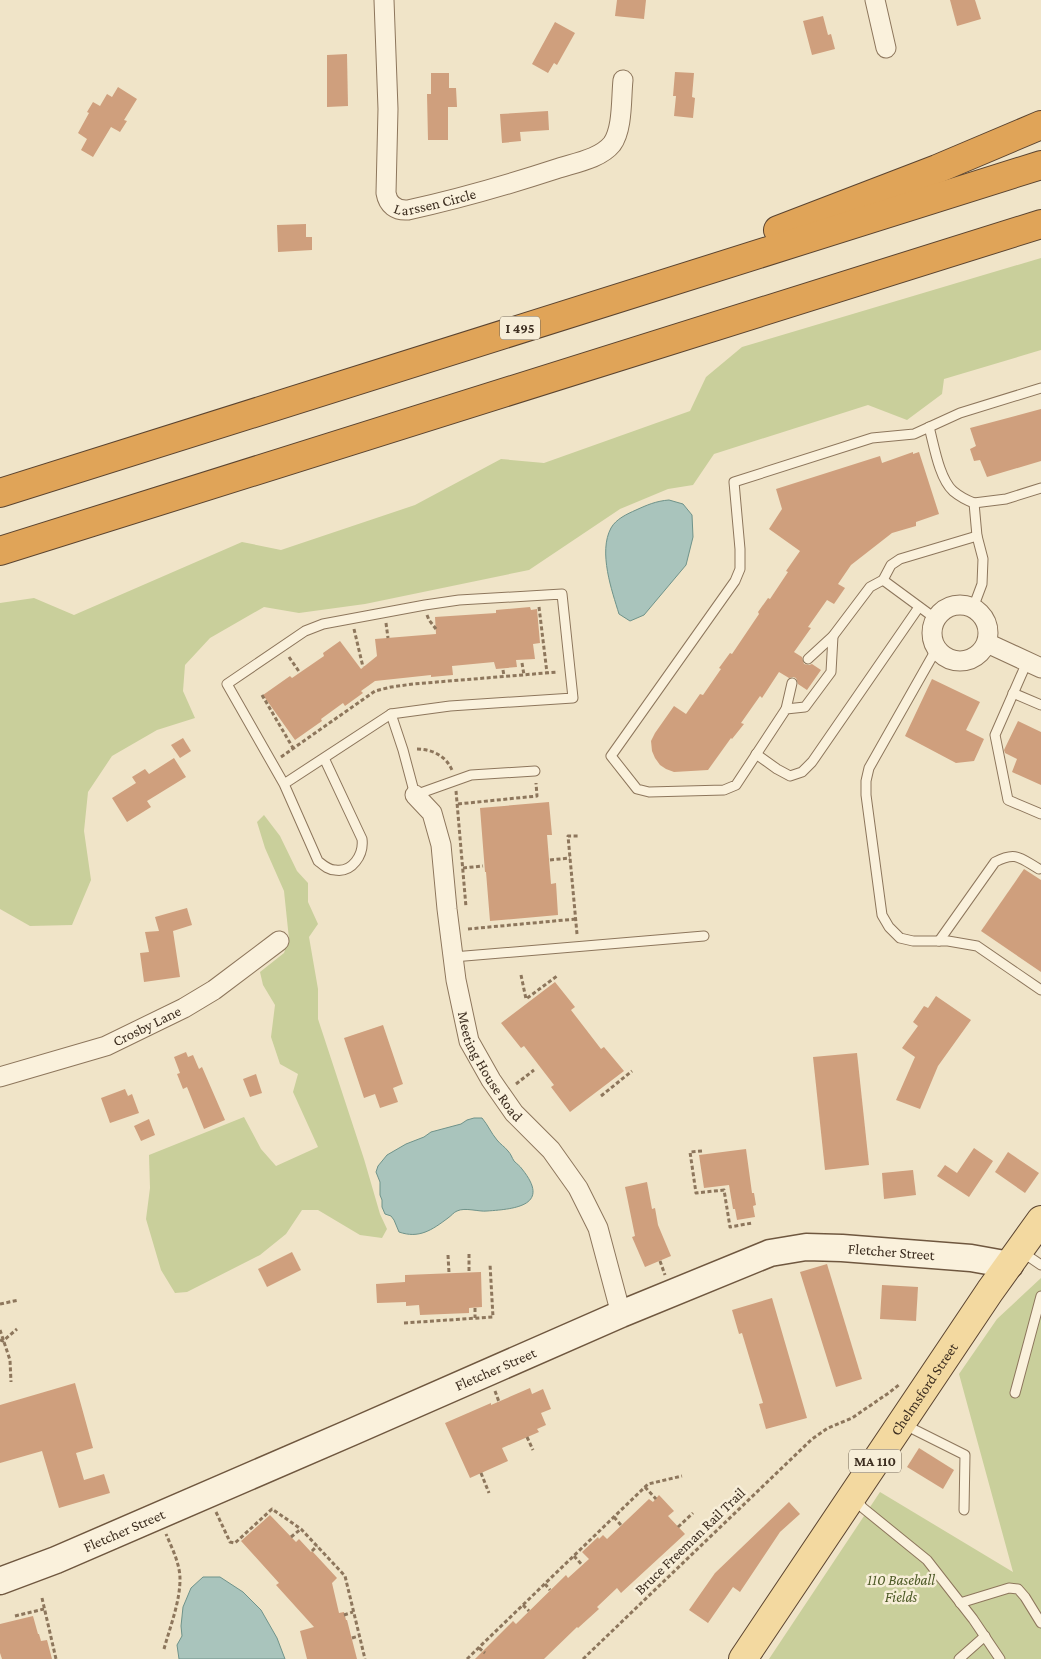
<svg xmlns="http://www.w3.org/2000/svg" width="1041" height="1659" font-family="'Crimson Pro',serif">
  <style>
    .green { fill: #c9cf9b }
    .water { fill: #a9c4bc; stroke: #6f938a }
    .building { fill: #cf9f7d }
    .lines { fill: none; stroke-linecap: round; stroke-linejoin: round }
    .lane-casing { stroke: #8d765c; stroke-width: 11 }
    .street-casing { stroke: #8d765c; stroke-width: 21 }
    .secondary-casing { stroke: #6f573f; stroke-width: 29 }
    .primary-casing { stroke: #5b4430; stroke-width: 30 }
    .highway-casing { stroke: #5b4430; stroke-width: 30 }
    .path { stroke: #8d765c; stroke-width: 3; stroke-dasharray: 4 2.5; stroke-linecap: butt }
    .lane { stroke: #faf1dc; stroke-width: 9 }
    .street { stroke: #faf1dc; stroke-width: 19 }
    .secondary { stroke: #faf1dc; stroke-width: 26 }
    .primary { stroke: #f3d9a0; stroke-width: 28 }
    .highway { stroke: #e0a458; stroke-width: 28 }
    .labels { text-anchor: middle; stroke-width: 5; stroke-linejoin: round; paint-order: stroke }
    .shield { fill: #f7eed8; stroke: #756857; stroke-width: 1 }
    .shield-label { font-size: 14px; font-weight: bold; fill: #3d2e20 }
    .street-label { font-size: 15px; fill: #3d2e20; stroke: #f7eed8 }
    .park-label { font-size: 15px; font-style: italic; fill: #4d5a26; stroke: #f7eed8 }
  </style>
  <rect width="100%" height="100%" fill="#f0e4c8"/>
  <g class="green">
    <path d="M1041 258V350L944 379 942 394 907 420 868 405 714 454 693 485 668 489 620 509 529 570 365 604 299 613 264 607 210 638 185 665 183 691 195 718 157 730 112 756 88 792 84 831 91 880 72 925 30 926 0 909V603L34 598 74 615 242 542 281 550 415 505 501 459 544 463 690 411 706 377 742 347Z"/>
    <path d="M264 815 280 836 297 871 308 883V902L318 924 309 937 318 989V1019L364 1159 380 1214 387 1229 382 1238 360 1235 318 1210H302L286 1234 260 1255 187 1292 175 1293 161 1270 146 1219 150 1188 149 1155 244 1117 261 1149 276 1166 318 1147 293 1092 298 1074 280 1064 271 1037 275 1005 263 985 260 972 284 953 289 939 284 891 265 848 257 822Z"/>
    <path d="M1041 1278V1659H769L880 1492 1013 1572 959 1374 997 1319Z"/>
  </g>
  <g class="water">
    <path d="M669 500 683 504 692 515 693 537 686 565 644 615 630 621 619 614C612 591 598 552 611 528 616 519 627 514 636 510 647 505 656 501 669 500Z"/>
    <path d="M474 1118H482C488 1125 491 1133 497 1140 500 1144 505 1147 508 1151 511 1154 512 1158 514 1161 517 1164 520 1166 522 1169 551 1205 517 1209 487 1211 479 1212 465 1207 457 1211 454 1212 451 1216 448 1218 432 1230 419 1239 399 1232L394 1220 391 1216 385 1214 382 1207V1200L380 1195V1182L376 1172 378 1166 387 1155 406 1144 424 1137 431 1132 461 1124 467 1120Z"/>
    <path d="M203 1577H220L243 1592 261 1610 277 1638 285 1659H179L177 1645 182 1636 181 1626 183 1607 191 1588Z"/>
  </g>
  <g class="building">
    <path d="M617 0H646L644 19 615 16Z"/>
    <path d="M950 0H975L981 19 957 26Z"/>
    <path d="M823 16 828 35 831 34 835 49 812 55 803 21Z"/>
    <path d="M555 22 575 33 557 65 554 63 548 73 532 64Z"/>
    <path d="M347 54 348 106 327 107V55Z"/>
    <path d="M675 72 694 73 692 97 695 98 693 118 674 116 676 96H673Z"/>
    <path d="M431 73H449V88H456L457 107H448V140H428L427 94H431Z"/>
    <path d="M118 87 137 99 124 120 127 121 120 132 111 127 93 157 81 150 87 139 78 133 89 113 87 112 93 102 100 106 107 94 112 97Z"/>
    <path d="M548 111 549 130 520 132 521 141 502 143 500 114Z"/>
    <path d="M306 224V237H312V250L278 252 277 225Z"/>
    <path d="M1041 409V461L987 477 980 460 974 461 970 449 976 446 970 428Z"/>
    <path d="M913 452V454L919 452 939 514 916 522V526L892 533 851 565 838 584 845 588 834 604 827 600 808 627 811 628 794 652 802 657 804 664 809 665 812 664 821 670 807 690 798 684 796 678 793 677 789 678 779 672 762 698 760 696 741 723 744 724 732 739 731 738 708 770 674 772 666 769 660 765 655 758 652 751 651 741 655 733 674 706 686 714 700 694 703 695 721 669 719 668 730 653 732 654 759 614 758 612 768 598 770 599 788 572 786 571 800 551 769 529 782 509 776 489 880 456 882 463Z"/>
    <path d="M530 607 531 610 537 609 540 643 533 644 535 659 516 660 517 667 496 669 494 662 452 666 453 675 431 677V675L375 681 361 691 363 693 345 706 343 703 321 719 322 721 295 740 263 695 290 676 292 678 324 656 323 653 340 641 361 669 377 656 375 639 436 634 435 617 496 613V610Z"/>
    <path d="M932 679 980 702 966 730 984 739 974 761 956 763 905 736Z"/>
    <path d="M1018 721 1041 732V785L1012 772 1017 759 1005 753 1004 750Z"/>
    <path d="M183 738 191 751 180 758 171 745Z"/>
    <path d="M174 758 186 777 147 801 151 807 127 822 112 798 136 783 132 777 145 769 149 774Z"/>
    <path d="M549 802 552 835H547L551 884 556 883 558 915 490 921 486 872H485L480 808Z"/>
    <path d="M1024 869 1041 880V972L981 931Z"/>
    <path d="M187 908 192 925 173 931 180 977 144 982 140 953 149 952 145 932 159 931 155 917Z"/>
    <path d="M555 982 575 1007 571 1010 601 1049 604 1047 624 1071 570 1112 551 1087 554 1085 524 1046 521 1048 501 1023Z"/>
    <path d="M936 996 971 1020 938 1066 920 1109 896 1100 915 1057 902 1048 918 1026 913 1022 924 1006 928 1008Z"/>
    <path d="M383 1025 403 1084 393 1088 398 1102 380 1108 375 1094 364 1098 344 1038Z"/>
    <path d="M186 1052 188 1057 193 1055 199 1069 202 1067 225 1120 204 1129 187 1087 183 1089 177 1074 180 1073 174 1057Z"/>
    <path d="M857 1053 869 1165 825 1170 813 1057Z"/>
    <path d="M256 1074 262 1093 250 1097 243 1079Z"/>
    <path d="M125 1089 128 1096 132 1094 139 1113 110 1123 101 1098Z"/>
    <path d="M149 1119 155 1135 141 1141 134 1126Z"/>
    <path d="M974 1148 993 1161 969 1197 937 1176 945 1165 957 1173Z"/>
    <path d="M746 1149 752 1193H754L756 1205 753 1206 755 1217 737 1220 735 1209H733L729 1185 704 1188 699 1155Z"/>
    <path d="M1008 1152 1039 1173 1025 1193 995 1172Z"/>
    <path d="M913 1170 916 1195 884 1199 882 1173Z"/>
    <path d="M647 1182 652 1209 655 1208 658 1225 671 1256 645 1267 632 1237 635 1236 625 1187Z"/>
    <path d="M292 1252 301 1270 267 1287 258 1269Z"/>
    <path d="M827 1264 862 1379 836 1387 800 1272Z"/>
    <path d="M481 1272 482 1307 469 1308V1313L420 1315 419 1305 406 1306V1302L377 1303 376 1284 405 1282V1275Z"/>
    <path d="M882 1285 918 1287 916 1321 880 1319Z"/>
    <path d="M772 1298 807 1418 766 1429 759 1404 763 1403 742 1333 739 1334 732 1310Z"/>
    <path d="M75 1383 93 1448 76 1453 84 1480 104 1474 110 1493 59 1508 42 1451 0 1463V1405Z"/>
    <path d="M530 1388 532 1394 543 1389 551 1409 541 1413 546 1425 537 1429 539 1432 502 1448 508 1461 470 1478 445 1423 491 1403V1405Z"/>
    <path d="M919 1448 954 1470 943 1489 907 1467Z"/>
    <path d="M659 1495 674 1511 668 1516 685 1534 621 1593 617 1588 597 1607 599 1609 578 1628 577 1627 544 1659H475L513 1621 516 1624 566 1575 568 1578 589 1559 582 1552 598 1537 599 1539 603 1535 607 1539 649 1499 653 1502Z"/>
    <path d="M789 1502 800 1514 780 1532 740 1592 733 1587 708 1623 689 1610 715 1573Z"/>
    <path d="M270 1515 296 1542 299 1539 311 1552 312 1551 337 1578 332 1583 339 1613 344 1612 346 1620H347L357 1659H307L300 1631 314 1627 276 1585 279 1583 241 1541Z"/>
    <path d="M33 1616 38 1634H39L41 1641 47 1640 52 1659H2L0 1653V1624Z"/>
  </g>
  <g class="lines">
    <defs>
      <g id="lane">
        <path d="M929 427C934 445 939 478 953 491 959 496 966 500 974 503"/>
        <path d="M883 580 936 619"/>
        <path d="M973 608 982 584 983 559 977 536 974 503 1006 499 1041 488"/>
        <path d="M833 636 831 672 805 707 786 709 736 785 724 790 649 792 637 789 611 756 735 581 740 569V549L734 482 872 438 914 434 960 413 1041 388"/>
        <path d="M937 648 869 768 866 781V795L882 915 889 927 900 938 913 941H948L977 946 1041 990"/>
        <path d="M808 659 833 636 870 587 883 580 891 565 900 559 977 536"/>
        <path d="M1027 662 995 735 1008 800 1041 814"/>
        <path d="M1013 693 1041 705"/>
        <path d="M786 709 792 683"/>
        <path d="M391 714 403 750 415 795 471 775 535 771"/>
        <path d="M756 754 777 769 790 776 802 772 812 762 919 607"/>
        <path d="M284 784 391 714 450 706 573 698 562 594 459 600 425 605 323 624 305 631 227 684 284 784 318 861C323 865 328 870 335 870 352 873 364 855 362 839L324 758"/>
        <path d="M939 941 995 862C1016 851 1020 858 1039 869"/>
        <path d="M453 957 704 936"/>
        <path d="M1022 1252 1041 1265"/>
        <path d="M1015 1393 1041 1296"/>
        <path d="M903 1424 965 1455 964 1510"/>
        <path d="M854 1497 863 1508 927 1560 973 1619 1000 1659"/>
        <path d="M960 1603 1009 1588 1018 1589 1025 1597 1041 1623"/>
        <path d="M959 1659 985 1636"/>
      </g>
      <g id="street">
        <path id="s1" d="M384 0 388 109 386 193C388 205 396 211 408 210 458 199 507 185 556 169 574 163 600 159 612 144 623 129 621 98 623 80"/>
        <path d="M875 0 886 48"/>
        <circle cx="960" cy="633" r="28"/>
        <path d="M987 643 1041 668"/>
        <path id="s2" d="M415 795 432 813 441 845 447 909 456 980 469 1041 491 1080 514 1113 551 1150 578 1188 598 1228 621 1314"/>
        <path id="s3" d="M0 1077 106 1046 184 1008 214 990 279 941"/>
      </g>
      <g id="secondary">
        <path id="s4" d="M0 1581 56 1560 352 1432 621 1314 770 1253 806 1247 842 1248 971 1258 1010 1265"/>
      </g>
      <g id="primary">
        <path id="s5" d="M743 1659 990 1291 1041 1220"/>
      </g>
      <g id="highway">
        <path d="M778 230 937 169 1041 125"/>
        <path d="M0 493 1041 165"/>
        <path d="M0 551 1041 224"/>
      </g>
    </defs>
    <use href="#lane" class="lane-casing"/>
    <use href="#street" class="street-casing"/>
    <use href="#secondary" class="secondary-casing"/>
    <use href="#primary" class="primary-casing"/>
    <use href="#highway" class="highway-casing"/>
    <g class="path">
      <path d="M539 607 547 673"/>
      <path d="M427 615 429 620 436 629"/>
      <path d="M386 623 388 638"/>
      <path d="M354 629 363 667"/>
      <path d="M289 657 300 673"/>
      <path d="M522 663 524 675"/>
      <path d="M503 670 504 676"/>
      <path d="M262 695 293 748"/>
      <path d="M417 749C432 749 446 756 452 770"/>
      <path d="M281 757 375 691 391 687 413 684 558 672"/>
      <path d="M456 791 466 907"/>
      <path d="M458 804 537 796 536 783"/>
      <path d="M550 860 570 858"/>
      <path d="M463 868 483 866"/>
      <path d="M468 929 576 919"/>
      <path d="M577 934 568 836H578"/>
      <path d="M521 975 526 999 557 976"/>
      <path d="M516 1084 534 1070"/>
      <path d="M601 1096 632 1071"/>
      <path d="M702 1151 690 1152 696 1193 724 1190 730 1227 752 1223"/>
      <path d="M469 1254V1272"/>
      <path d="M448 1255 449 1273"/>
      <path d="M660 1261 665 1275"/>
      <path d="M0 1304 19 1300"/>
      <path d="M475 1308V1318"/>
      <path d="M404 1323 493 1317 490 1264"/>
      <path d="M0 1330 10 1360 11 1382"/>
      <path d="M0 1340 3 1341 17 1329"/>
      <path d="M495 1391 499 1402"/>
      <path d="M527 1437 533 1450"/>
      <path d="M481 1473 489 1493"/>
      <path d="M645 1487 656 1499"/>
      <path d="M216 1512 230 1542 235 1543 272 1509 301 1529 345 1576 365 1659"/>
      <path d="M614 1517 621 1525"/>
      <path d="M678 1527 693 1513"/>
      <path d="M291 1537 301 1529"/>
      <path d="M312 1551 317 1546"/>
      <path d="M574 1556 582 1565"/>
      <path d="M545 1584 550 1590"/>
      <path d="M42 1598 56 1659"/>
      <path d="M523 1605 529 1611"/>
      <path d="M344 1615 353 1612"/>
      <path d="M15 1616 44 1609"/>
      <path d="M352 1638 359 1636"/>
      <path d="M479 1648 485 1653"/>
      <path d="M164 1649C170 1627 180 1602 180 1579 180 1564 172 1548 166 1534"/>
      <path d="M467 1659 648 1484 682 1476"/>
      <path d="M583 1659 812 1439 828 1428 852 1418 890 1392 900 1384"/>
    </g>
    <use href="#lane" class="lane"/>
    <use href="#street" class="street"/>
    <use href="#secondary" class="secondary"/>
    <use href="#primary" class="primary"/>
    <use href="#highway" class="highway"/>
  </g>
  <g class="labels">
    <g class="shield">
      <rect x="500" y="316.5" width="40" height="23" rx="4"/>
      <rect x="849" y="1449.5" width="52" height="23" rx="4"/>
    </g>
    <g class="shield-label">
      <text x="520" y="333">I 495</text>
      <text x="875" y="1466">MA 110</text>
    </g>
    <g class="street-label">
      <text dy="5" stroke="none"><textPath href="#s1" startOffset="252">Larssen Circle</textPath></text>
      <text dy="5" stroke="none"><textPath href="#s3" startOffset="156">Crosby Lane</textPath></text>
      <text dy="5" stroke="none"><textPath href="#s2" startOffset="288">Meeting House Road</textPath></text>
      <text dy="5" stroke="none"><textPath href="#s4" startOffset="959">Fletcher Street</textPath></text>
      <text dy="5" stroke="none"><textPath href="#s4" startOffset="539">Fletcher Street</textPath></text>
      <text dy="5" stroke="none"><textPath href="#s5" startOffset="325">Chelmsford Street</textPath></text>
      <text dy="5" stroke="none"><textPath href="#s4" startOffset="134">Fletcher Street</textPath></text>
      <text transform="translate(690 1541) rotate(-44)" y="5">Bruce Freeman Rail Trail</text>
    </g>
    <g class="park-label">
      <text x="901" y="1585">110 Baseball<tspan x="901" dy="17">Fields</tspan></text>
    </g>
  </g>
</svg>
